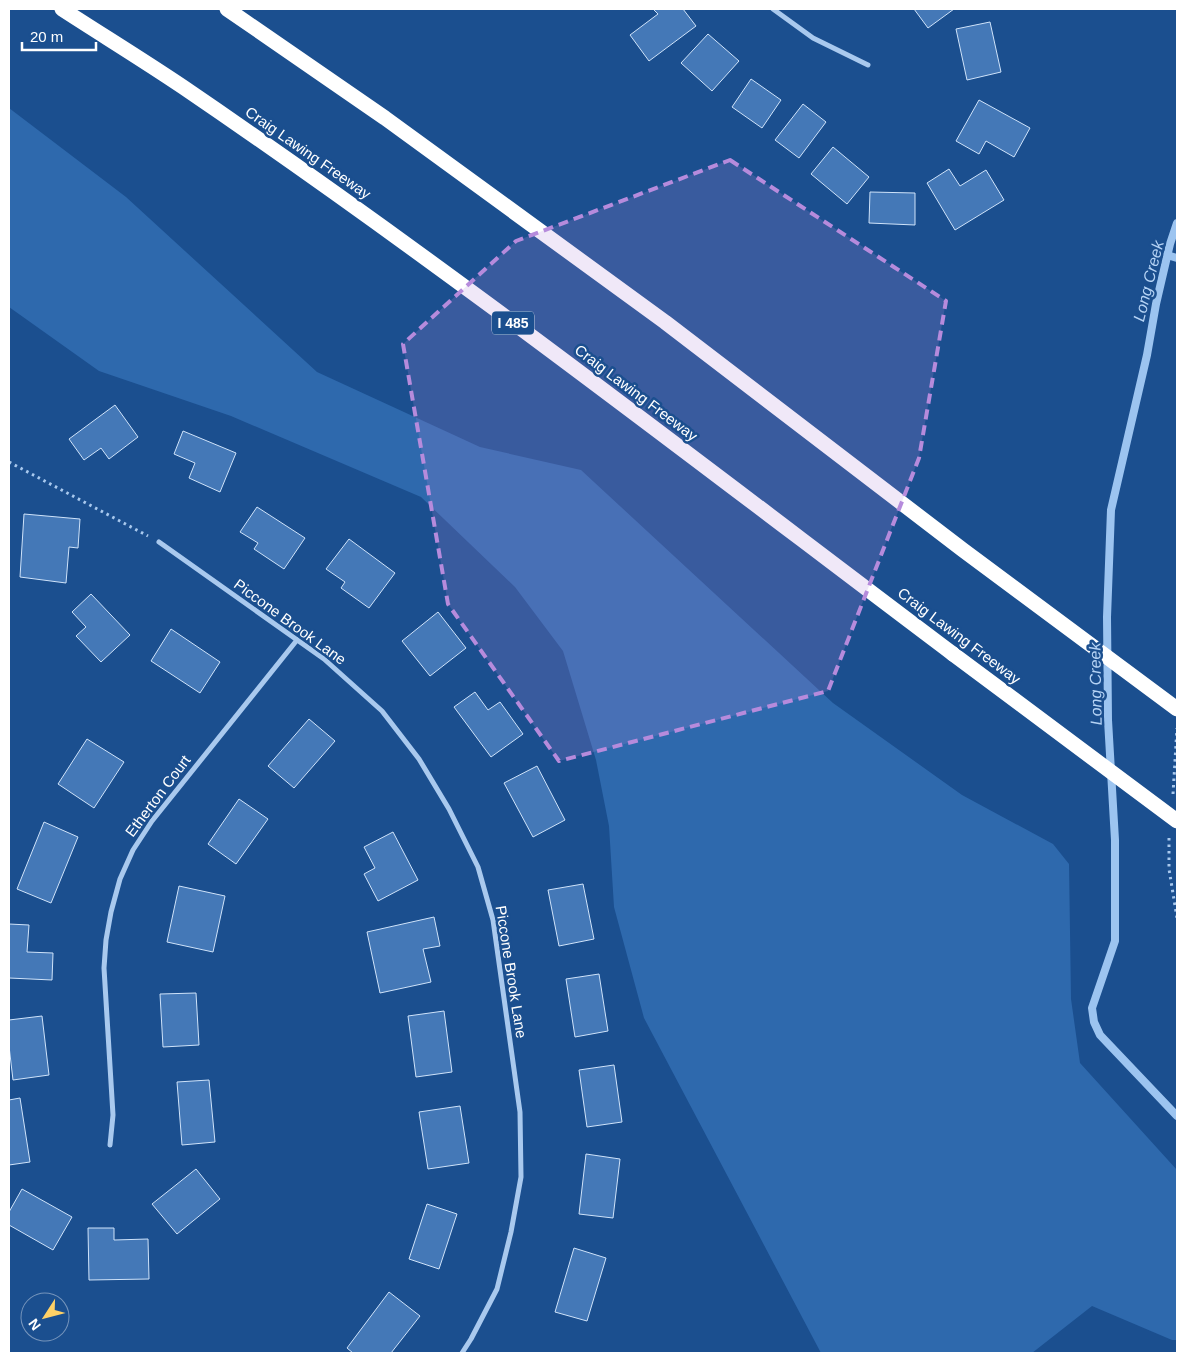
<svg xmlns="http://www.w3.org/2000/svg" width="1186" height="1362" font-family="Helvetica,sans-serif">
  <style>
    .green { fill: #2e69ad }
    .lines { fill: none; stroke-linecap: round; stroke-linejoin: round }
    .stream { stroke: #9cc4f0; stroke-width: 8 }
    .building { fill: #4478b7; stroke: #cfe3fa }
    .path { stroke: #a9c9ee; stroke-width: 3; stroke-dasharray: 2.5 4; stroke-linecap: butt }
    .minor { stroke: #a9c9ee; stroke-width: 5 }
    .motorway { stroke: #fff; stroke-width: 15 }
    .motorway-bridge { stroke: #fff; stroke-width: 15 }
    .marked { fill: #b68bdc; fill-opacity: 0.2; stroke: #b68bdc; stroke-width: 4; stroke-dasharray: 10 6; stroke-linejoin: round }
    .labels { text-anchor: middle; stroke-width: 5; stroke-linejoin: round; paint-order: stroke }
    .shield { fill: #1b4f8f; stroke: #bbcadd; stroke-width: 1 }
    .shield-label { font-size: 14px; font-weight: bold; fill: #fff }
    .street-label { font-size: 15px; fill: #fff; stroke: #1b4f8f }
    .water-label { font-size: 16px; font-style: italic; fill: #b5d3f5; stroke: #1b4f8f }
  </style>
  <rect width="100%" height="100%" fill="#1b4f8f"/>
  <path class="green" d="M9 108 126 197 317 372 480 447 581 470 833 703 962 795 1053 844 1069 864 1071 999 1080 1063 1177 1170V1340H1172L1092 1306 1032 1353H821L644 1018 614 907 609 826 596 760 563 651 515 587 421 497 231 416 99 371 9 307Z"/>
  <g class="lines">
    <g class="stream">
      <path d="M1177 223 1170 244 1156 304 1147 355 1111 510 1107 617 1108 720 1115 840V941L1092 1008 1094 1022 1100 1035 1177 1116"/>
      <path d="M1167 255 1177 258"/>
    </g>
  </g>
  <g class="building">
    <path d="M653 9H683L696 26 649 61 630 35 658 14Z"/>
    <path d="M914 9H954L928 28Z"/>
    <path d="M990 22 1001 72 967 80 956 29Z"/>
    <path d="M708 34 739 61 712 91 681 63Z"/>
    <path d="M751 79 781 100 762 128 732 107Z"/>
    <path d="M979 100 1030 128 1014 157 986 141 979 154 956 141Z"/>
    <path d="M803 104 826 122 799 158 775 140Z"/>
    <path d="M833 147 869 177 847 204 811 174Z"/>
    <path d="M949 169 960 186 986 170 1004 200 955 230 927 183Z"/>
    <path d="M870 192 915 193V225L869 223Z"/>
    <path d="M115 405 138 437 109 459 101 448 84 460 69 439Z"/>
    <path d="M183 431 236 453 220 492 189 478 195 463 174 454Z"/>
    <path d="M257 507 305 538 284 569 254 549 258 543 240 532Z"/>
    <path d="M24 514 80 519 78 548 69 547 66 583 20 577Z"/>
    <path d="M349 539 395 573 369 608 341 588 345 582 326 569Z"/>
    <path d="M91 594 130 635 101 662 76 636 86 627 72 612Z"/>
    <path d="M438 612 466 648 430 676 402 641Z"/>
    <path d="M171 629 220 662 200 693 151 661Z"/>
    <path d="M475 692 488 710 500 702 523 734 491 757 454 707Z"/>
    <path d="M309 719 335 741 294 788 268 766Z"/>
    <path d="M87 739 124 762 94 808 58 784Z"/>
    <path d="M537 766 565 820 533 837 504 783Z"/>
    <path d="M239 799 268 819 236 864 208 844Z"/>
    <path d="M44 822 78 837 51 903 17 889Z"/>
    <path d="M393 832 418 880 378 901 364 874 375 868 364 847Z"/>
    <path d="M583 884 594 939 559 946 548 890Z"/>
    <path d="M179 886 225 896 213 952 167 942Z"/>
    <path d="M434 917 440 946 423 949 431 982 380 993 367 932Z"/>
    <path d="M9 924 29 925 27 952 53 953 52 980 9 978Z"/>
    <path d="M599 974 608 1031 575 1037 566 979Z"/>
    <path d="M196 993 199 1045 163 1047 160 994Z"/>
    <path d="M444 1011 452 1072 416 1077 408 1016Z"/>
    <path d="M42 1016 49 1075 13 1080 9 1046V1020Z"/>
    <path d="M614 1065 622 1122 587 1127 579 1070Z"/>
    <path d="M209 1080 215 1142 182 1145 177 1082Z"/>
    <path d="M20 1098 30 1162 9 1165V1100Z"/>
    <path d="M460 1106 469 1163 428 1169 419 1112Z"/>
    <path d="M586 1154 620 1159 613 1218 579 1214Z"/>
    <path d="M196 1169 220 1199 177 1234 152 1204Z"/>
    <path d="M22 1189 72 1217 53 1250 9 1225V1212Z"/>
    <path d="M427 1204 457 1214 439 1269 409 1259Z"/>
    <path d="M88 1228H114V1240L148 1239 149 1279 89 1280Z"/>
    <path d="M574 1248 606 1258 587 1321 555 1312Z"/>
    <path d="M389 1292 420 1316 391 1353H353L347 1348Z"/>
  </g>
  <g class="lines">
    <g class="path">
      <path d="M9 462 148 536"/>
      <path d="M1173 794 1177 728"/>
      <path d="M1169 838V869L1177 918"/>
    </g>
    <g class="minor">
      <path d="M773 9 813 38 868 65"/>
      <path d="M159 542 324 659 382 711 419 759 449 809 478 867 493 920 520 1112 521 1177 511 1232 497 1289 471 1339 462 1353"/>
      <path d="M110 1145 113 1115 104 968 106 940 111 912 120 879 133 850 152 821 297 640"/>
    </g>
    <g class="motorway">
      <path d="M62 9C102 35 143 60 183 87 446 266 698 462 953 654"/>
      <path d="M227 9 385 118 665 322 963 550 1177 709"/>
    </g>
    <path class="motorway-bridge" d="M953 654 1177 821"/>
  </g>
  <path class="marked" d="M730 160 946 301 919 458 828 691 559 761 448 604 403 344 516 241Z"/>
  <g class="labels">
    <rect class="shield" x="492" y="311.5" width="42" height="23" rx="4"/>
    <g class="shield-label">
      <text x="513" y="328">I 485</text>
    </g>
    <g class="street-label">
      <text transform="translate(308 153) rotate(35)" y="5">Craig Lawing Freeway</text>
      <text transform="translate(636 393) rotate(37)" y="5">Craig Lawing Freeway</text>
      <text transform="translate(290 622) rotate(36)" y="5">Piccone Brook Lane</text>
      <text transform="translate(959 636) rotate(37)" y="5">Craig Lawing Freeway</text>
      <text transform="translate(158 796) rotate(-53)" y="5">Etherton Court</text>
      <text transform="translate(511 972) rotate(81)" y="5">Piccone Brook Lane</text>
    </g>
    <g class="water-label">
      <text transform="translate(1148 281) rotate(-76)" y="6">Long Creek</text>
      <text transform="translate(1095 684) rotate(-91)" y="6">Long Creek</text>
    </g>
  </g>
  <rect width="1186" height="1362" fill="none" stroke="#ffffff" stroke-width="20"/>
  <g transform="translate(45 1317) rotate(234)"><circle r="24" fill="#1b4f8f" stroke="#7695bc"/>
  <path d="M0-4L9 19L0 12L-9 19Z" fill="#ffd166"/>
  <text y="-8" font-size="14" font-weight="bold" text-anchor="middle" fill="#ffffff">N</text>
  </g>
  <path d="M22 42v8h74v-8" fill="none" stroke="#ffffff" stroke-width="2.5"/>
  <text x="30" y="42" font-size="15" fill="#ffffff" stroke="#1b4f8f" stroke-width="4" paint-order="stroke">20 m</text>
</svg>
